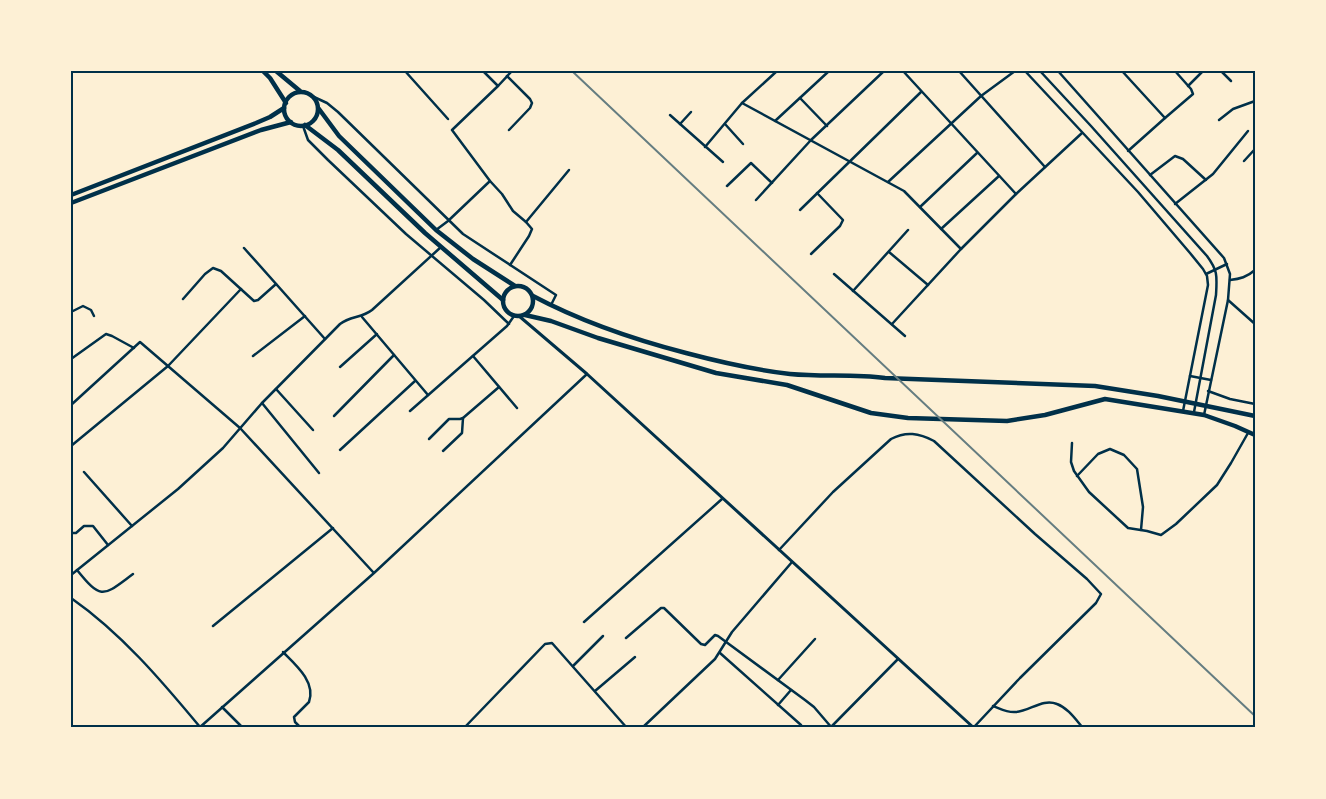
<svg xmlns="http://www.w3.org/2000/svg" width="1326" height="799" font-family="Karla,sans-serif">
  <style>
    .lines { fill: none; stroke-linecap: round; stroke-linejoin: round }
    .minor { stroke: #003049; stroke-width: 2.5 }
    .tertiary { stroke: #003049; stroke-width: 3 }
    .trunk { stroke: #003049; stroke-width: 4.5 }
    .rail { stroke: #657d81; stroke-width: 2 }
    .neatline { fill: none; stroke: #003049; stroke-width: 2 }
  </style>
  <rect width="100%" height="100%" fill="#fdf0d5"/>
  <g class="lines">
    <g class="minor">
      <path d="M405 71 448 119"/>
      <path d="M483 71 498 86 452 130 490 181 502 194 513 211 526 222 532 229 529 236 510 265"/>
      <path d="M903 71 1016 194"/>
      <path d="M959 71 1045 167"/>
      <path d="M1025 71 1138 192 1190 253 1203 269 1207 276 1208 285 1183 411"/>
      <path d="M1040 71 1091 126 1207 256C1218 271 1217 276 1216 295L1194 412"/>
      <path d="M1058 71 1224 258 1230 274 1228 300 1204 415"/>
      <path d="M1122 71 1165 118 1128 151"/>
      <path d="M1221 71 1231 81"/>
      <path d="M507 76 530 99 532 103 530 108 509 130"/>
      <path d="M498 86 512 71"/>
      <path d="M1188 86 1203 71"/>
      <path d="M314 97 327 103 338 112 463 234 556 295 551 305"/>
      <path d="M800 98 827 126"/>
      <path d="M742 103 904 191 961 249 1016 194 1082 133"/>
      <path d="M670 115 723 162"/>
      <path d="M1165 118 1193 94 1191 89 1175 71"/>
      <path d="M1219 120 1233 109 1255 101"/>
      <path d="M775 121 829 71"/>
      <path d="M680 124 691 112"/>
      <path d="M725 124 743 144"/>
      <path d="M303 126 308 140 328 160 406 234 484 300 509 324"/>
      <path d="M705 147 742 103 777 71"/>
      <path d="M1244 161 1255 149"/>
      <path d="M1150 175 1175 156 1183 159 1206 180"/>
      <path d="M888 182 981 96 1015 71"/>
      <path d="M727 186 751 163 772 183"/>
      <path d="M756 200 811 140 884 71"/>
      <path d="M1175 204 1213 174 1248 131"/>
      <path d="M920 207 977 153"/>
      <path d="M800 210 921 92"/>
      <path d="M526 222 569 170"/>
      <path d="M941 229 999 176"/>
      <path d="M436 230 448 221 490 181"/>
      <path d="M244 248 325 339"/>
      <path d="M889 252 928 285"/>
      <path d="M811 254 840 226 843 220 817 193"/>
      <path d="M834 274 905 336"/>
      <path d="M1206 274 1227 264"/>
      <path d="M1230 280C1240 279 1247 277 1255 270"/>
      <path d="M853 291 908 230"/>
      <path d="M183 299 205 274 213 268 221 271 254 301 258 300 276 284"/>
      <path d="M1228 300 1255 324"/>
      <path d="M71 312 83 306 91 310 94 316"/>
      <path d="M362 317 428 395"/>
      <path d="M892 324 961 249"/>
      <path d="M253 356 305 316"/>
      <path d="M473 356 517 408"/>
      <path d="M71 359 106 334 112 336 134 348"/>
      <path d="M340 367 377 334"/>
      <path d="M1190 376 1211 380"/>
      <path d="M276 389 313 430"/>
      <path d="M1208 391 1230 399 1255 404"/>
      <path d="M262 403 319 473"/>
      <path d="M71 405 140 342 240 428 373 572"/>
      <path d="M410 411 507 326 514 316"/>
      <path d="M334 416 394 355"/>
      <path d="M429 439 449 419H460L463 418 499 387"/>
      <path d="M1072 443 1071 462 1074 471 1089 492 1128 528 1147 531 1161 535 1176 524 1217 485 1231 463 1248 433"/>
      <path d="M71 446 168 366 241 289"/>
      <path d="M340 450 415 381"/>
      <path d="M443 451 462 433 463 418"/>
      <path d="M84 472 132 526"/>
      <path d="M1077 476 1098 454 1110 449 1124 455 1137 469 1143 507 1141 530"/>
      <path d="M71 533H76L84 526H93L108 545"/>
      <path d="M779 550 833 492 891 439C906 431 919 433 934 441L1035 534 1087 579 1101 594 1096 603 1020 678 974 727"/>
      <path d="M77 570C102 601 103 596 133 574"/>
      <path d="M71 575 178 489 223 448 262 403 340 324C350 316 362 318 372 310L441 247"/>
      <path d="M71 598C121 633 161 680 200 727"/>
      <path d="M584 622 722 499"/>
      <path d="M213 626 333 528"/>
      <path d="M626 638 661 608H664L701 644 705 645 715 635 718 636 805 700 814 707 832 728"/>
      <path d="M283 652C296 665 316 682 309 702L294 717 295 722 301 728"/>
      <path d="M720 653 801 725"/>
      <path d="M573 666 603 636"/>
      <path d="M778 680 815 639"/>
      <path d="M595 691 635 657"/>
      <path d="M778 705 791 690"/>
      <path d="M993 706C1001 709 1007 713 1016 712 1030 711 1043 698 1057 704 1068 708 1076 720 1083 728"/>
      <path d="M222 707 243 728"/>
      <path d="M831 727 898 659"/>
      <path d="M199 728 374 573 587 374"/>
      <path d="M464 728 545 644 552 643 627 728"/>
      <path d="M642 728 715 659 732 632 792 562"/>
    </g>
    <path class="tertiary" d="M519 316 587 374 974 728"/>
    <g class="trunk">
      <path d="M263 71 270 78 286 103"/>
      <path d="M276 71 300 91"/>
      <circle cx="301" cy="109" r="17"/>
      <path d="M319 109 339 136 436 230 473 259 515 286"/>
      <path d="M305 125 338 150 425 233 503 300"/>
      <path d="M71 195 256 123 270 117 284 108"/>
      <path d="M71 203 261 130 291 122"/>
      <circle cx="518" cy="301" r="15"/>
      <path d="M533 296C582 322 632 339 686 353 720 362 755 370 790 374 822 377 854 374 885 378L1095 386 1158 396 1255 416"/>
      <path d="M525 315 551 321 598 338 716 373 787 385 871 413 908 418 1007 421 1045 415 1105 399 1204 415 1235 426 1255 435"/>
    </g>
    <path class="rail" d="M572 71 1255 716"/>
  </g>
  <rect width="1326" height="799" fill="none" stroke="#fdf0d5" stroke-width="145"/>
  <rect x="72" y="72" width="1182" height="654" class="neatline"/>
</svg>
